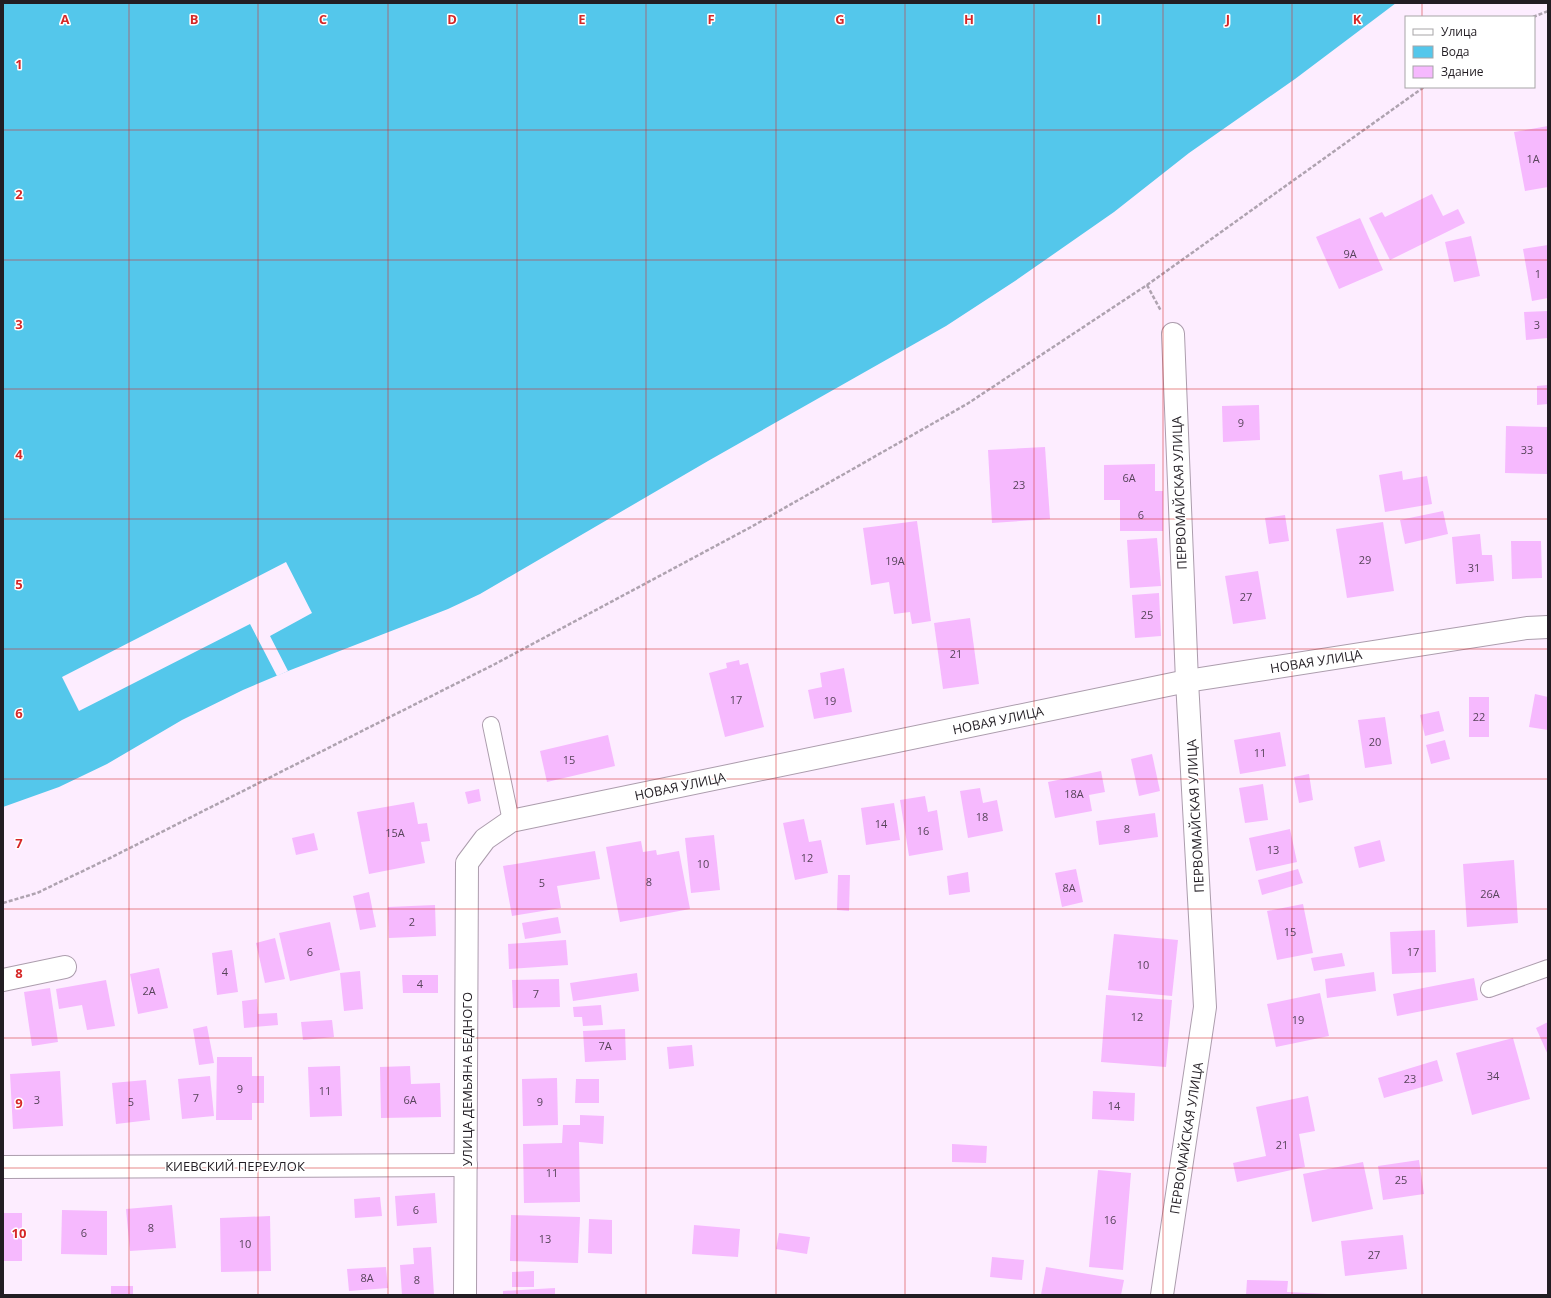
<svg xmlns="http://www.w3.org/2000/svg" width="1551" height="1298" font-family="'Open Sans',sans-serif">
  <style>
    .water { fill: #54c7eb }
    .pier { fill: #fdedff }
    .building { fill: #f6b9fe }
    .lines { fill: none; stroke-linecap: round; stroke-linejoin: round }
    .lane-casing { stroke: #ac9dad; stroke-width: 18 }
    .street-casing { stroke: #ac9dad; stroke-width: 24 }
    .path { stroke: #afa3b0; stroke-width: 2.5; stroke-dasharray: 4 2; stroke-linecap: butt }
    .lane { stroke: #fff; stroke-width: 16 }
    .street { stroke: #fff; stroke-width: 22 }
    .grid { fill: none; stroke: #d62828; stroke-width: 1; stroke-opacity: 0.55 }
    .labels { text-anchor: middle; stroke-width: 3; stroke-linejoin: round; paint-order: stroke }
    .number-label { font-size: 11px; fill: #57445a }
    .street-label { font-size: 13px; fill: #221d23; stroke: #fff }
    .grid-label { font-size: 13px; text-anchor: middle; font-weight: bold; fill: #d62828; stroke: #fff; stroke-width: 3; stroke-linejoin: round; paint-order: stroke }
  </style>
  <rect width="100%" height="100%" fill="#fdedff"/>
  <path class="water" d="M3 3H1396L1295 79 1189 153 1114 212 1015 281 946 326 708 461 480 594 448 609 288 671 243 690 182 720 107 764 59 787 3 807Z"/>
  <path class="pier" d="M286 562 312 613 270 636 288 671 277 676 250 624 79 711 62 677Z"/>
  <g class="building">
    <path d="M1548 126V187L1525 191 1514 132Z"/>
    <path d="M1432 194 1443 216 1458 209 1465 223 1390 260 1369 218 1382 212 1385 217Z"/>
    <path d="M1360 218 1383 270 1339 289 1316 237Z"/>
    <path d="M1471 236 1480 276 1454 282 1445 242Z"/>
    <path d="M1548 245V298L1532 301 1523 249Z"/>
    <path d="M1548 311V338L1526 340 1524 312Z"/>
    <path d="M1548 385V404L1537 405V386Z"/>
    <path d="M1259 405 1260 440 1223 442 1222 406Z"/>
    <path d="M1506 426 1548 427V474L1505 473Z"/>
    <path d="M1045 447 1050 519 992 523 988 450Z"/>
    <path d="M1155 464V491H1163V531H1120V500H1104V465Z"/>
    <path d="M1402 471 1403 480 1427 476 1432 504 1385 512 1379 475Z"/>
    <path d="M1443 511 1448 534 1405 544 1400 520Z"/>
    <path d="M1285 515 1289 541 1269 544 1265 518Z"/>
    <path d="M917 521 931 621 912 624 910 612 894 614 889 582 871 585 863 528Z"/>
    <path d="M1383 522 1394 591 1347 598 1336 529Z"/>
    <path d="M1480 534 1482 555H1492L1494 581 1456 584 1452 537Z"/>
    <path d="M1157 538 1161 586 1130 588 1127 540Z"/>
    <path d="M1511 541H1541L1542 578 1512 579Z"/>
    <path d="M1258 571 1266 619 1233 624 1225 576Z"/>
    <path d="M1159 593 1161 636 1135 638 1132 595Z"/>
    <path d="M970 618 979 684 943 689 934 623Z"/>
    <path d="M739 660 740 665 748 663 764 727 725 737 709 673 727 668 726 663Z"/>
    <path d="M844 668 852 712 814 719 808 690 822 687 820 673Z"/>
    <path d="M1535 694 1548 697V730L1529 727Z"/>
    <rect x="1469" y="697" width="20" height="40"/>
    <path d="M1439 711 1444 731 1425 736 1420 715Z"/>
    <path d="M1385 717 1392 764 1365 768 1358 720Z"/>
    <path d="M1280 732 1286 766 1240 774 1234 740Z"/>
    <path d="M608 735 615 766 547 782 540 751Z"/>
    <path d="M1445 740 1450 759 1431 764 1426 745Z"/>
    <path d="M1152 754 1160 791 1139 796 1131 759Z"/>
    <path d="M1101 771 1105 792 1089 795 1092 811 1055 818 1048 782Z"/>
    <path d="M1309 774 1313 800 1299 803 1294 777Z"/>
    <path d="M1263 784 1268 820 1245 823 1239 788Z"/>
    <path d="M980 788 983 803 997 800 1003 831 968 838 960 791Z"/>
    <path d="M479 789 481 801 468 804 465 792Z"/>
    <path d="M925 796 928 812 937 810 943 850 909 856 900 800Z"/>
    <path d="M414 802 418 824 427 823 430 841 421 842 425 863 369 874 357 812Z"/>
    <path d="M894 803 900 840 866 845 861 808Z"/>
    <path d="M1155 813 1158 837 1099 845 1096 821Z"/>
    <path d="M804 819 809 842 821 840 828 873 795 880 783 823Z"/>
    <path d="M1290 829 1297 862 1256 871 1249 838Z"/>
    <path d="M314 833 318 850 296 855 292 838Z"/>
    <path d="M714 835 720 890 691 893 685 838Z"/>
    <path d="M1380 840 1385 861 1359 868 1354 847Z"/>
    <path d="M641 841 643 852 656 850 657 855 679 851 690 909 620 922 606 847Z"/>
    <path d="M595 851 600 879 557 886 561 908 512 916 503 866Z"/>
    <path d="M1514 860 1518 923 1467 927 1463 864Z"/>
    <path d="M1076 869 1083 902 1062 907 1055 873Z"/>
    <path d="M1298 869 1303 883 1262 895 1258 880Z"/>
    <path d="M968 872 970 892 949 895 947 876Z"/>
    <path d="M838 875H850L849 911 837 910Z"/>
    <path d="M369 892 376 927 360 930 353 896Z"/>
    <path d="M1303 904 1313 953 1277 960 1267 911Z"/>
    <path d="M435 905 436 936 389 938 388 907Z"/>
    <path d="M558 917 561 933 525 939 522 923Z"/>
    <path d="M330 922 340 970 290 981 279 933Z"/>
    <path d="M1435 930 1436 972 1392 974 1390 932Z"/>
    <path d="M1114 934 1178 940 1172 996 1108 990Z"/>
    <path d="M275 938 285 979 265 983 256 943Z"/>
    <path d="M566 940 568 965 509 969 508 944Z"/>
    <path d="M232 950 238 992 217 995 212 953Z"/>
    <path d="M1342 953 1345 966 1314 971 1311 958Z"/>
    <path d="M159 968 168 1008 138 1014 130 974Z"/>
    <path d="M360 971 363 1009 344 1011 340 973Z"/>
    <path d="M1374 972 1376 991 1327 998 1325 979Z"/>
    <path d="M637 973 639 991 573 1001 570 983Z"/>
    <path d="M402 975H438V993H403Z"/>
    <path d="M1474 978 1478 1000 1397 1016 1393 994Z"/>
    <path d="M559 979 560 1007 513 1008 512 980Z"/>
    <path d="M106 980 115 1026 87 1030 82 1005 59 1009 56 989Z"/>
    <path d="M50 988 58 1042 32 1046 24 992Z"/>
    <path d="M1320 993 1329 1036 1276 1047 1267 1004Z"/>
    <path d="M1106 995 1172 1000 1166 1067 1101 1062Z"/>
    <path d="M257 999 258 1014 277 1013 278 1025 244 1028 242 1001Z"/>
    <path d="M601 1005 603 1025 583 1026 582 1017H574L573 1007Z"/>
    <path d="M332 1020 334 1037 303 1040 301 1022Z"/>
    <path d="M1548 1022V1055L1536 1028Z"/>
    <path d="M207 1026 214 1063 199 1065 193 1029Z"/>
    <path d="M625 1029 626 1060 585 1062 583 1031Z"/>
    <path d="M1513 1038 1530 1099 1472 1115 1456 1053Z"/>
    <path d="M692 1045 694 1066 669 1069 667 1047Z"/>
    <path d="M217 1057H252V1076H264V1103H252V1120H216Z"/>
    <path d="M1437 1060 1443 1081 1384 1098 1378 1078Z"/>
    <path d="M340 1066 342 1116 310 1117 308 1067Z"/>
    <path d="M410 1066 411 1084 440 1083 441 1117 381 1118 380 1067Z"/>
    <path d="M60 1071 63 1126 13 1129 10 1074Z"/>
    <path d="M210 1076 214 1116 182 1119 178 1079Z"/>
    <path d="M557 1078 558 1125 523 1126 522 1079Z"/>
    <path d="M576 1079H599V1103H575Z"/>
    <path d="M146 1080 150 1120 116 1124 112 1083Z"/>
    <path d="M1093 1091 1135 1093 1134 1121 1092 1119Z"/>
    <path d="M1308 1096 1315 1131 1299 1134 1305 1167 1237 1182 1233 1163 1266 1156 1256 1107Z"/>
    <path d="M580 1115 604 1116 603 1144 579 1142 580 1202 524 1203 523 1144 562 1143 563 1125H580Z"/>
    <path d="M952 1144 987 1146 986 1163 952 1162Z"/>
    <path d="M1419 1160 1424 1194 1383 1200 1378 1166Z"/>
    <path d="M1363 1162 1373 1209 1312 1222 1303 1174Z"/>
    <path d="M1098 1170 1131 1173 1123 1270 1089 1267Z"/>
    <path d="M435 1193 437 1223 397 1226 395 1196Z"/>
    <path d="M380 1197 382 1216 355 1218 354 1199Z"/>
    <path d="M172 1205 176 1248 130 1251 126 1209Z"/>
    <path d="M62 1210 107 1211V1255L61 1254Z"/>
    <rect x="3" y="1213" width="19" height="48"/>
    <path d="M511 1215 580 1217 578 1263 510 1261Z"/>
    <path d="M270 1216 271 1271 221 1272 220 1218Z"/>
    <path d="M589 1219 612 1220V1254L588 1253Z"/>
    <path d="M694 1225 740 1229 738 1257 692 1254Z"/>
    <path d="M779 1233 810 1237 807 1254 776 1249Z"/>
    <path d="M1403 1235 1407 1269 1345 1276 1341 1241Z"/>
    <path d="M431 1247 434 1295H402L400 1265 414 1264 413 1248Z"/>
    <path d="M992 1257 1024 1260 1022 1280 990 1277Z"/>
    <path d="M386 1267 388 1288 349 1291 347 1269Z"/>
    <path d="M1046 1267 1124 1280 1121 1295H1041Z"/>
    <path d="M534 1271V1287H512V1272Z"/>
    <path d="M1247 1280 1288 1281 1287 1292 1328 1294V1295H1246Z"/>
    <rect x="111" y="1286" width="22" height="9"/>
    <path d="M555 1288V1295H503V1291Z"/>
  </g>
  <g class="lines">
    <defs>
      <g id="lane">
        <path d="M491 725 511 821"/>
        <path d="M1489 989 1548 968"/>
      </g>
      <g id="street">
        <path d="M3 980 65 967"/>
        <path d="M3 1167 466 1165"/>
        <path d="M465 1295 467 863 485 839 511 821 1187 681 1527 628 1548 627"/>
        <path d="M1162 1295 1205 1007 1187 681 1173 334"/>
      </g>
    </defs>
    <use href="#lane" class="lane-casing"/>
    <use href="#street" class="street-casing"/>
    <g class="path">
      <path d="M1533 17 1548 11"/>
      <path d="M1147 285 1161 311"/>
      <path d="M3 903 37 893 110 858 495 664 751 527 967 404 1147 285 1424 87"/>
    </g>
    <use href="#lane" class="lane"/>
    <use href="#street" class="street"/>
  </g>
  <path class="grid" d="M129 3V1295M258 3V1295M388 3V1295M517 3V1295M646 3V1295M776 3V1295M905 3V1295M1034 3V1295M1163 3V1295M1292 3V1295M1422 3V17M1422 87V1295M3 130H1548M3 260H1548M3 389H1548M3 519H1548M3 649H1548M3 779H1548M3 909H1548M3 1038H1548M3 1168H1548"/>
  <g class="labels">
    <g class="number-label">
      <text x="1533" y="163">1А</text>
      <text x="1350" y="258">9А</text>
      <text x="1538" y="278">1</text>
      <text x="1537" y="329">3</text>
      <text x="1241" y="427">9</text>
      <text x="1527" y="454">33</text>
      <text x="1129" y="482">6А</text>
      <text x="1019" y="489">23</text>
      <text x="1141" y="519">6</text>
      <text x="1365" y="564">29</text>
      <text x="895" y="565">19А</text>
      <text x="1474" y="572">31</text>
      <text x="1246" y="601">27</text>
      <text x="1147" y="619">25</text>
      <text x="956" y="658">21</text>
      <text x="736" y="704">17</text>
      <text x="830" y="705">19</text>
      <text x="1479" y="721">22</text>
      <text x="1375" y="746">20</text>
      <text x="1260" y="757">11</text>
      <text x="569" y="764">15</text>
      <text x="1074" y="798">18А</text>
      <text x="982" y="821">18</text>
      <text x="881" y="828">14</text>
      <text x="1127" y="833">8</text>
      <text x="923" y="835">16</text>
      <text x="395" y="837">15А</text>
      <text x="1273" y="854">13</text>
      <text x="807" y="862">12</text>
      <text x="703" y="868">10</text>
      <text x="649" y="886">8</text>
      <text x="542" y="887">5</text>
      <text x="1069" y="892">8А</text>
      <text x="1490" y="898">26А</text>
      <text x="412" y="926">2</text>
      <text x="1290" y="936">15</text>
      <text x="310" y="956">6</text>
      <text x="1413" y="956">17</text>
      <text x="1143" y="969">10</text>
      <text x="225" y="976">4</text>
      <text x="420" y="988">4</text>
      <text x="149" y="995">2А</text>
      <text x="536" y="998">7</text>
      <text x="1137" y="1021">12</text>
      <text x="1298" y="1024">19</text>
      <text x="605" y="1050">7А</text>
      <text x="1493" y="1080">34</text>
      <text x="1410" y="1083">23</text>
      <text x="240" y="1093">9</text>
      <text x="325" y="1095">11</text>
      <text x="196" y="1102">7</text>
      <text x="37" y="1104">3</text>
      <text x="410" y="1104">6А</text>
      <text x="131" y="1106">5</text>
      <text x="540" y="1106">9</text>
      <text x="1114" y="1110">14</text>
      <text x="1282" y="1149">21</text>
      <text x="552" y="1177">11</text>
      <text x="1401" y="1184">25</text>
      <text x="416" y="1214">6</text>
      <text x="1110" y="1224">16</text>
      <text x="151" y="1232">8</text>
      <text x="84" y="1237">6</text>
      <text x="545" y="1243">13</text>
      <text x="245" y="1248">10</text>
      <text x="1374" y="1259">27</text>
      <text x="367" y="1282">8А</text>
      <text x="417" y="1284">8</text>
    </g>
    <g class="street-label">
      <text transform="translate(1179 493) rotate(-92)" y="5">ПЕРВОМАЙСКАЯ УЛИЦА</text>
      <text transform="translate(1316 661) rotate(-9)" y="5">НОВАЯ УЛИЦА</text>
      <text transform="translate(998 720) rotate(-12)" y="5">НОВАЯ УЛИЦА</text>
      <text transform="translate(680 786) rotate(-12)" y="5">НОВАЯ УЛИЦА</text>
      <text transform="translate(1195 816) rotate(-93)" y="5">ПЕРВОМАЙСКАЯ УЛИЦА</text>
      <text transform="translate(467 1079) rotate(-90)" y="5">УЛИЦА ДЕМЬЯНА БЕДНОГО</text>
      <text transform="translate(1186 1138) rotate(-81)" y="5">ПЕРВОМАЙСКАЯ УЛИЦА</text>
      <text x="235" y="1171">КИЕВСКИЙ ПЕРЕУЛОК</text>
    </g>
  </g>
  <g class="grid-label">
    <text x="65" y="24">A</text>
    <text x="194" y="24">B</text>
    <text x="323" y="24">C</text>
    <text x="452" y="24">D</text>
    <text x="582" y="24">E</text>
    <text x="711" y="24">F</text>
    <text x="840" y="24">G</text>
    <text x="969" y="24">H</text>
    <text x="1099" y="24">I</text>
    <text x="1228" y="24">J</text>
    <text x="1357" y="24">K</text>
    <text x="19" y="69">1</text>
    <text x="19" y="199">2</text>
    <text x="19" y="329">3</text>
    <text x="19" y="459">4</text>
    <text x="19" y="589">5</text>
    <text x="19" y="718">6</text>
    <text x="19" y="848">7</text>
    <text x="19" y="978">8</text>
    <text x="19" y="1108">9</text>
    <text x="19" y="1238">10</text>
  </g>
  <rect width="1551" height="1298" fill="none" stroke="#221d23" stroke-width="8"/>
  <rect x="1405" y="16" width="130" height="72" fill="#ffffff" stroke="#a7a5a7"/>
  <rect x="1413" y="29" width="20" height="6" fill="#ffffff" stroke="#a7a5a7"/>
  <text x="1441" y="36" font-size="12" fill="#221d23">Улица</text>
  <rect x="1413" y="46" width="20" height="12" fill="#54c7eb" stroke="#a7a5a7"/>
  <text x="1441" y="56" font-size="12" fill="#221d23">Вода</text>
  <rect x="1413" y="66" width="20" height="12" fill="#f6b9fe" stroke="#a7a5a7"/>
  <text x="1441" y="76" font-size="12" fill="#221d23">Здание</text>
</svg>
